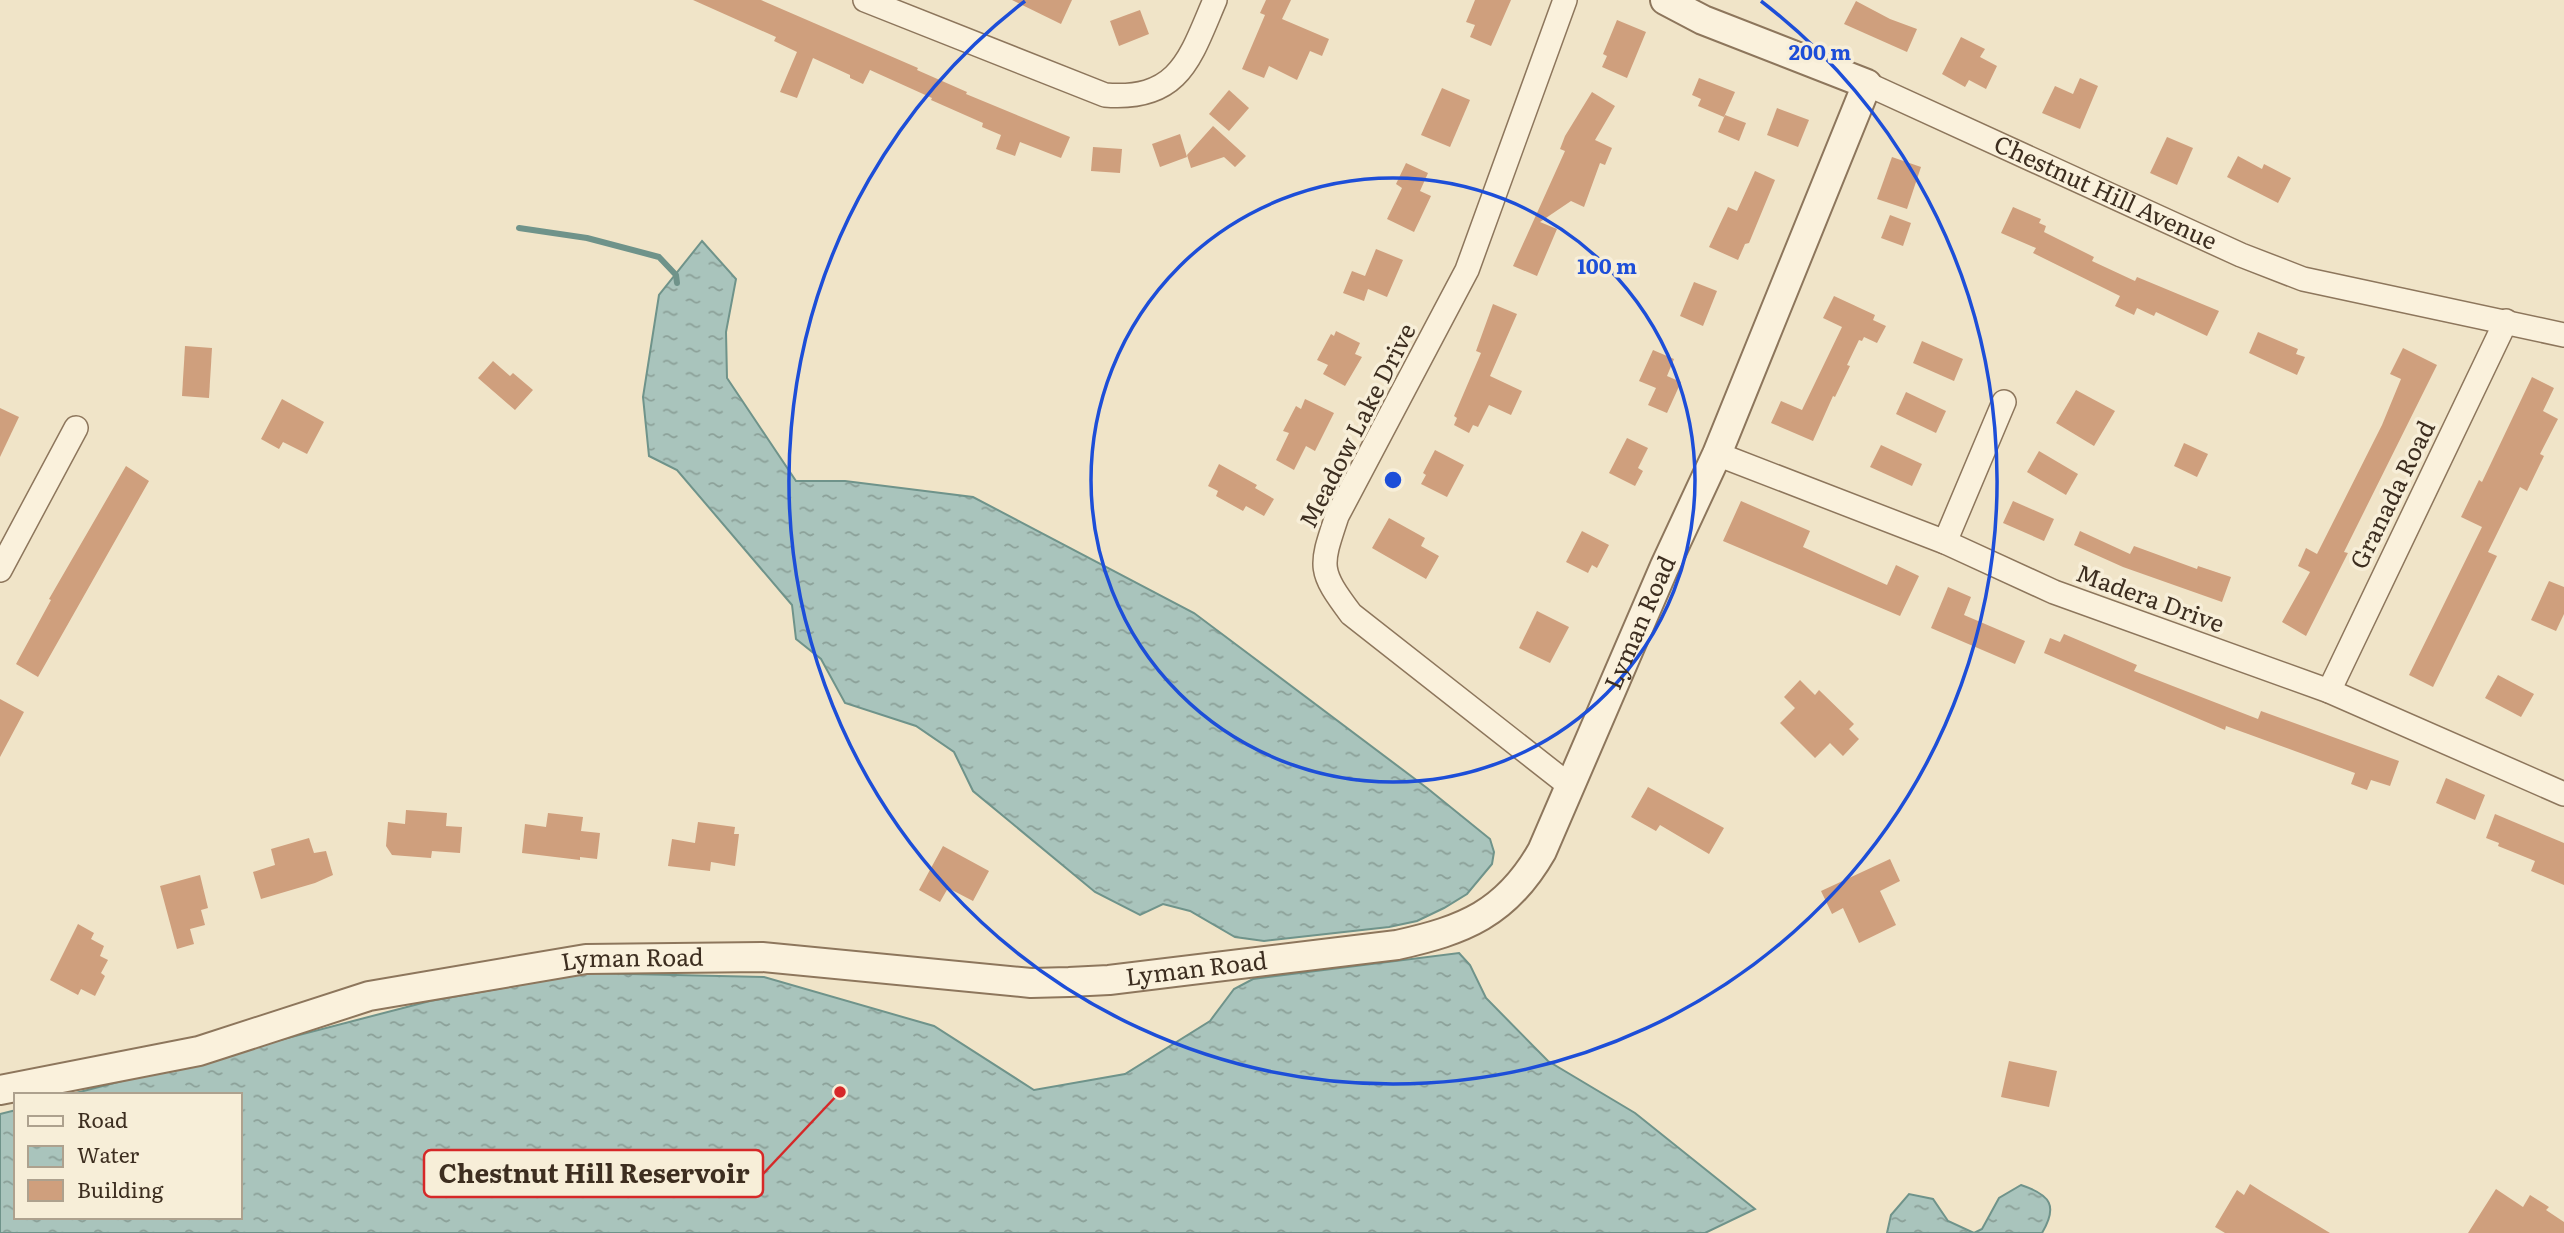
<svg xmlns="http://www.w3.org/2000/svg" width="2564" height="1233" font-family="Literata,serif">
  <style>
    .water { fill: url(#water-ripples); stroke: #6f938a; stroke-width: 2 }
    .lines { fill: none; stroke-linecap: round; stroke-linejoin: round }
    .stream { stroke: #6f938a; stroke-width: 6 }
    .building { fill: #cf9f7d }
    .minor-casing { stroke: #8d765c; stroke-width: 26 }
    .tertiary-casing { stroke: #8d765c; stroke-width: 32 }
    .minor { stroke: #faf1dc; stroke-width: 23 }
    .tertiary { stroke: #faf1dc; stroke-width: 28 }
    .ring { fill: none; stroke: #1d4ed8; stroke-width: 3.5 }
    .labels { text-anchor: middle; stroke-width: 7; stroke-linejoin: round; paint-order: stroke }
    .street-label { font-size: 24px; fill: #3d2e20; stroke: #f7eed8 }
    .centre { fill: #1d4ed8; stroke: #f7eed8; stroke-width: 3.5 }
    .ring-label { font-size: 21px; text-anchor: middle; font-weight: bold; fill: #1d4ed8; stroke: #f7eed8; stroke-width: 7; stroke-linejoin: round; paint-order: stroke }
    .leader { fill: none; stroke: #d62828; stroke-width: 2.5 }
    .callout-dot { fill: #d62828; stroke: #f7eed8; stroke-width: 2.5 }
    .callout { fill: #f7eed8; stroke: #d62828; stroke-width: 2.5 }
    .callout-label { font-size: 26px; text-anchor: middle; font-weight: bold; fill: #3d2e20 }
  </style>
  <defs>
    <pattern id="water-ripples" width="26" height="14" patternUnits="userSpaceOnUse" patternTransform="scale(1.75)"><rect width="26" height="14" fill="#a9c4bc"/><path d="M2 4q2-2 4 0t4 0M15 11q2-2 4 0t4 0" fill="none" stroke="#8ba098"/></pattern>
  </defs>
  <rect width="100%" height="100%" fill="#f0e4c8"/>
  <g class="water">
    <path d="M702 241 736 279 726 332 727 378 796 481H845L973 497 1194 613 1427 788 1490 839 1494 852 1492 864 1467 894 1444 908 1417 921 1389 927 1264 941 1235 937 1190 911 1163 904 1140 915 1095 892 973 791 954 752 916 726 845 703 821 659 796 639 792 605 677 470 649 456 643 397 659 295Z"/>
    <path d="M1459 953 1470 965 1486 998 1548 1061 1635 1113 1755 1209 1705 1233H0V1114L16 1110V1217H240V1095H68L430 1001 586 973 764 977 934 1026 1034 1090 1125 1074 1210 1021 1234 989 1253 979Z"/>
    <path d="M2021 1185C2051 1195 2058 1206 2042 1233H1887L1891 1215 1909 1194 1933 1199 1948 1221 1974 1233 1982 1229 1999 1198Z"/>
  </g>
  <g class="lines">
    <path class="stream" d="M519 228 587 238 659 257 676 275 677 283"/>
  </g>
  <g class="building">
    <path d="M693 0H761L918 68 917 70 967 92 966 94 1070 137 1061 158 1020 142 1015 156 996 149 1001 135 982 127 983 123 931 100 932 98 870 70 863 84 850 78V75L813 58 797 98 780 92 797 52 774 41 776 37Z"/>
    <path d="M1012 0H1072L1061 24Z"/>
    <path d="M1266 0H1291L1282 19 1329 39 1322 56 1310 51 1297 80 1269 66 1264 78 1242 69 1265 15 1260 13Z"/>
    <path d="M1475 0H1511L1491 46 1470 37 1475 25 1466 22Z"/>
    <path d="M1856 1 1890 19 1917 29 1907 52 1844 24Z"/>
    <path d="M1140 10 1149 34 1119 46 1110 21Z"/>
    <path d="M1617 20 1646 32 1627 78 1602 67 1607 56 1603 54Z"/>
    <path d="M1961 37 1985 49 1980 57 1997 66 1986 89 1969 80 1965 87 1942 74Z"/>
    <path d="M1699 78 1735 92 1724 117 1698 106 1701 99 1692 95Z"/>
    <path d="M2080 78 2098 86 2080 129 2042 113 2055 86 2073 94Z"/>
    <path d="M1442 88 1470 100 1450 147 1421 135Z"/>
    <path d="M1229 90 1249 108 1229 131 1209 114Z"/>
    <path d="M1592 92 1615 106 1595 140 1612 148 1605 165 1600 163 1584 207 1571 201 1540 222 1557 229 1537 276 1513 266 1565 151 1560 149 1565 136Z"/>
    <path d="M1777 108 1809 120 1798 147 1767 135Z"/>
    <path d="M1725 115 1746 123 1739 141 1718 132Z"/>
    <path d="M1213 126 1246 156 1235 167 1224 157 1191 168 1187 155Z"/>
    <path d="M1180 134 1187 157 1160 167 1152 144Z"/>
    <path d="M2167 137 2193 148 2177 185 2150 173Z"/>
    <path d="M1093 147 1122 149 1120 173 1091 171Z"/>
    <path d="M2238 156 2262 169 2264 164 2291 178 2278 203 2227 177Z"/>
    <path d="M1892 157 1921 167 1907 209 1877 199Z"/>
    <path d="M1406 163 1428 173 1420 191 1431 196 1414 232 1387 219 1402 188 1396 184Z"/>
    <path d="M1755 171 1775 180 1749 243 1745 244 1738 260 1709 247 1728 207 1737 211Z"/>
    <path d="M2013 207 2041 219 2039 223 2046 226 2044 232 2094 257 2092 261 2135 281 2137 277 2219 311 2207 336 2156 312 2154 316 2137 308 2134 315 2115 306 2120 296 2033 253 2036 248 2001 233Z"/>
    <path d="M1890 215 1911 223 1903 246 1881 238Z"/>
    <path d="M1376 249 1403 260 1387 297 1368 289 1364 301 1343 293 1352 271 1365 276Z"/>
    <path d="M1694 282 1717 291 1703 326 1680 316Z"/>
    <path d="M1834 296 1875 315 1873 320 1886 326 1877 343 1864 337 1862 341 1859 340 1847 365 1850 366 1835 397 1833 396 1813 441 1771 423 1781 401 1802 410 1842 327 1823 318Z"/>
    <path d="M1493 304 1517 314 1490 376 1522 391 1511 415 1489 405 1478 427 1473 425 1469 433 1454 425 1457 418 1454 416 1481 353 1476 351Z"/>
    <path d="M1336 331 1360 343 1355 354 1362 357 1345 386 1323 374 1328 365 1317 360 1331 334 1334 336Z"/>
    <path d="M2258 332 2298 349 2296 354 2305 357 2297 375 2249 353Z"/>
    <path d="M1922 341 1963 359 1954 381 1913 363Z"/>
    <path d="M185 346 212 348 209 398 182 396Z"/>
    <path d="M2403 348 2437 365 2344 552 2348 553 2306 636 2282 622 2310 572 2298 566 2306 548 2317 554 2382 425 2401 379 2390 374Z"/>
    <path d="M1653 350 1674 359 1667 376 1681 382 1667 413 1648 405 1656 388 1639 381Z"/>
    <path d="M493 361 510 376 513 373 533 390 515 410 478 378Z"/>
    <path d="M2532 377 2554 388 2543 411 2558 419 2540 454 2544 456 2527 491 2520 487 2488 552 2497 556 2433 687 2409 675 2482 527 2461 517 2479 480 2482 482Z"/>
    <path d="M2076 390 2115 411 2094 446 2056 423Z"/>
    <path d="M1906 392 1946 411 1936 433 1896 414Z"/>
    <path d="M282 399 324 422 307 454 283 442 279 449 261 439Z"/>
    <path d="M1305 399 1334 413 1315 451 1306 446 1294 470 1276 460 1289 433 1283 431 1296 406 1301 409Z"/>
    <path d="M0 408 19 417 0 457Z"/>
    <path d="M1627 438 1648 448 1638 468 1643 471 1635 486 1609 473Z"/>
    <path d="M2184 443 2208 454 2197 477 2174 466Z"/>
    <path d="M1881 445 1922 464 1912 486 1870 467Z"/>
    <path d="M1435 450 1464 465 1447 497 1421 484 1426 475 1423 473Z"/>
    <path d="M2039 451 2078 474 2066 495 2027 472Z"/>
    <path d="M1219 464 1257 485 1255 488 1274 499 1264 516 1246 506 1243 511 1216 496 1218 491 1208 486Z"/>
    <path d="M126 466 149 481 38 677 16 664 51 600 49 599Z"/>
    <path d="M1741 501 1810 531 1803 547 1887 585 1896 565 1919 576 1900 616 1723 541Z"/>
    <path d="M2013 501 2054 519 2044 541 2003 523Z"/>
    <path d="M1389 518 1425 538 1421 546 1439 556 1426 579 1372 548Z"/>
    <path d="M1582 531 1609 545 1597 568 1592 565 1588 573 1566 562Z"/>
    <path d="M2080 531 2130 554 2134 546 2197 569 2198 566 2231 577 2222 602 2123 567 2074 545Z"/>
    <path d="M2549 581 2564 587V614L2556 631 2531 620Z"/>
    <path d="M1948 587 1971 597 1964 615 2025 641 2015 664 1931 628Z"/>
    <path d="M1537 611 1569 627 1550 663 1519 648Z"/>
    <path d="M2064 634 2137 665 2134 671 2258 719 2261 711 2399 761 2390 786 2371 780 2367 790 2351 784 2355 773 2226 726 2225 730 2044 653 2050 638 2060 642Z"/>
    <path d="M2498 675 2534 694 2521 717 2485 698Z"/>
    <path d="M1800 680 1815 695 1819 690 1854 724 1849 729 1859 739 1843 756 1830 743 1815 758 1780 723 1795 708 1784 697Z"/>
    <path d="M0 699 24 712 0 757Z"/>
    <path d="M2446 778 2485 795 2475 820 2436 803Z"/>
    <path d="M1648 787 1724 828 1709 854 1660 825 1656 831 1631 817Z"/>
    <path d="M406 810 447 813 446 826 462 827 460 853 432 851 431 858 392 855 386 846 388 822 405 824Z"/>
    <path d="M548 813 583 817 581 831 600 833 597 859 580 857V860L522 853 525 824 546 827Z"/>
    <path d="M2495 814 2564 843V885L2531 871 2535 861 2498 846 2499 843 2486 838Z"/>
    <path d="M698 822 735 827 734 834H739L735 866 711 862 710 871 668 866 672 839 695 843Z"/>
    <path d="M309 838 314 853 326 851 333 875 315 883 261 899 253 872 275 865 271 849Z"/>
    <path d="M943 846 989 871 973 901 948 888 940 902 919 890Z"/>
    <path d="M1890 859 1900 881 1880 891 1896 925 1859 943 1843 908 1832 914 1821 891Z"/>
    <path d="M200 875 208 908 201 910 205 925 190 929 194 944 177 949 160 886Z"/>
    <path d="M78 924 94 933 91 939 104 946 100 956 108 960 101 973 105 976 95 996 81 989 78 995 50 980Z"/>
    <path d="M2009 1061 2057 1071 2049 1107 2001 1097Z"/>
    <path d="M2250 1184 2264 1193 2330 1233H2225L2215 1227 2237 1190 2244 1195Z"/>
    <path d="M2496 1189 2523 1207 2530 1195 2549 1207 2546 1210 2564 1222V1233H2468Z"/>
  </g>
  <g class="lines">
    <defs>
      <g id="minor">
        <path d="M865 0 1105 95C1180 101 1190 58 1215 0"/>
        <path d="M1565 0 1467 270 1337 516C1320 567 1318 570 1351 614L1570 786"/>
        <path id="s1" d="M1867 84 2241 255 2303 279 2564 335"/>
        <path d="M1717 454 1945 542 2054 592 2329 691 2564 794"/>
        <path d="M1945 542 2004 402"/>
        <path d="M0 570 76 428"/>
        <path d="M2329 691 2506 321"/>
      </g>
      <g id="tertiary">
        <path id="s2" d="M0 1090 199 1051 369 996 586 959 762 957 1031 983 1069 982 1109 980 1397 945C1464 930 1506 914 1542 851L1664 568 1717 454 1867 84 1703 20 1665 0"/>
      </g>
    </defs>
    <use href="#minor" class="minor-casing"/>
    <use href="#tertiary" class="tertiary-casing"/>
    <use href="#minor" class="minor"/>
    <use href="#tertiary" class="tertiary"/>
  </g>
  <g class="ring">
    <circle cx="1393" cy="480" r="302"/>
    <path d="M1761 1A604 604 0 1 1 1025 1"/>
  </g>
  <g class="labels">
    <g class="street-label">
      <text dy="8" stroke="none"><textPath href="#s1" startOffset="262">Chestnut Hill Avenue</textPath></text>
      <text transform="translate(1358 426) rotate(-63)" y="8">Meadow Lake Drive</text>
      <text transform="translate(2393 495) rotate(-64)" y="8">Granada Road</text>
      <text transform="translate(2150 599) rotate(20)" y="8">Madera Drive</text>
      <text dy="8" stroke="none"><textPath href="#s2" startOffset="1844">Lyman Road</textPath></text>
      <text dy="8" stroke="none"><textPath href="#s2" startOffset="648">Lyman Road</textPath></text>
      <text dy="8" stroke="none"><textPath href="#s2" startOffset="1214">Lyman Road</textPath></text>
    </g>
  </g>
  <circle cx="1393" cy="480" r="10" class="centre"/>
  <g class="ring-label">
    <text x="1820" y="60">200 m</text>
    <text x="1607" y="274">100 m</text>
  </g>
  <path class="leader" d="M840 1092L763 1174"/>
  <circle class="callout-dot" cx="840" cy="1092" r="7"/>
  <rect class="callout" x="424" y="1150" width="339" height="47" rx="7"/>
  <g class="callout-label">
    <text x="594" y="1183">Chestnut Hill Reservoir</text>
  </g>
  <rect x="14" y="1093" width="228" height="126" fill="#f7eed8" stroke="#ada18e" stroke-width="2"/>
  <rect x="28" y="1116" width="35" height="10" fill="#faf1dc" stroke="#ada18e" stroke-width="2"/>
  <text x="77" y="1128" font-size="21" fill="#3d2e20">Road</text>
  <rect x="28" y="1146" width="35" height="21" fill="url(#water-ripples)" stroke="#ada18e" stroke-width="2"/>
  <text x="77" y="1163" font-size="21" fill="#3d2e20">Water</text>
  <rect x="28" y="1180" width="35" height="21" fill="#cf9f7d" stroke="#ada18e" stroke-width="2"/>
  <text x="77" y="1198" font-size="21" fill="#3d2e20">Building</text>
</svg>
